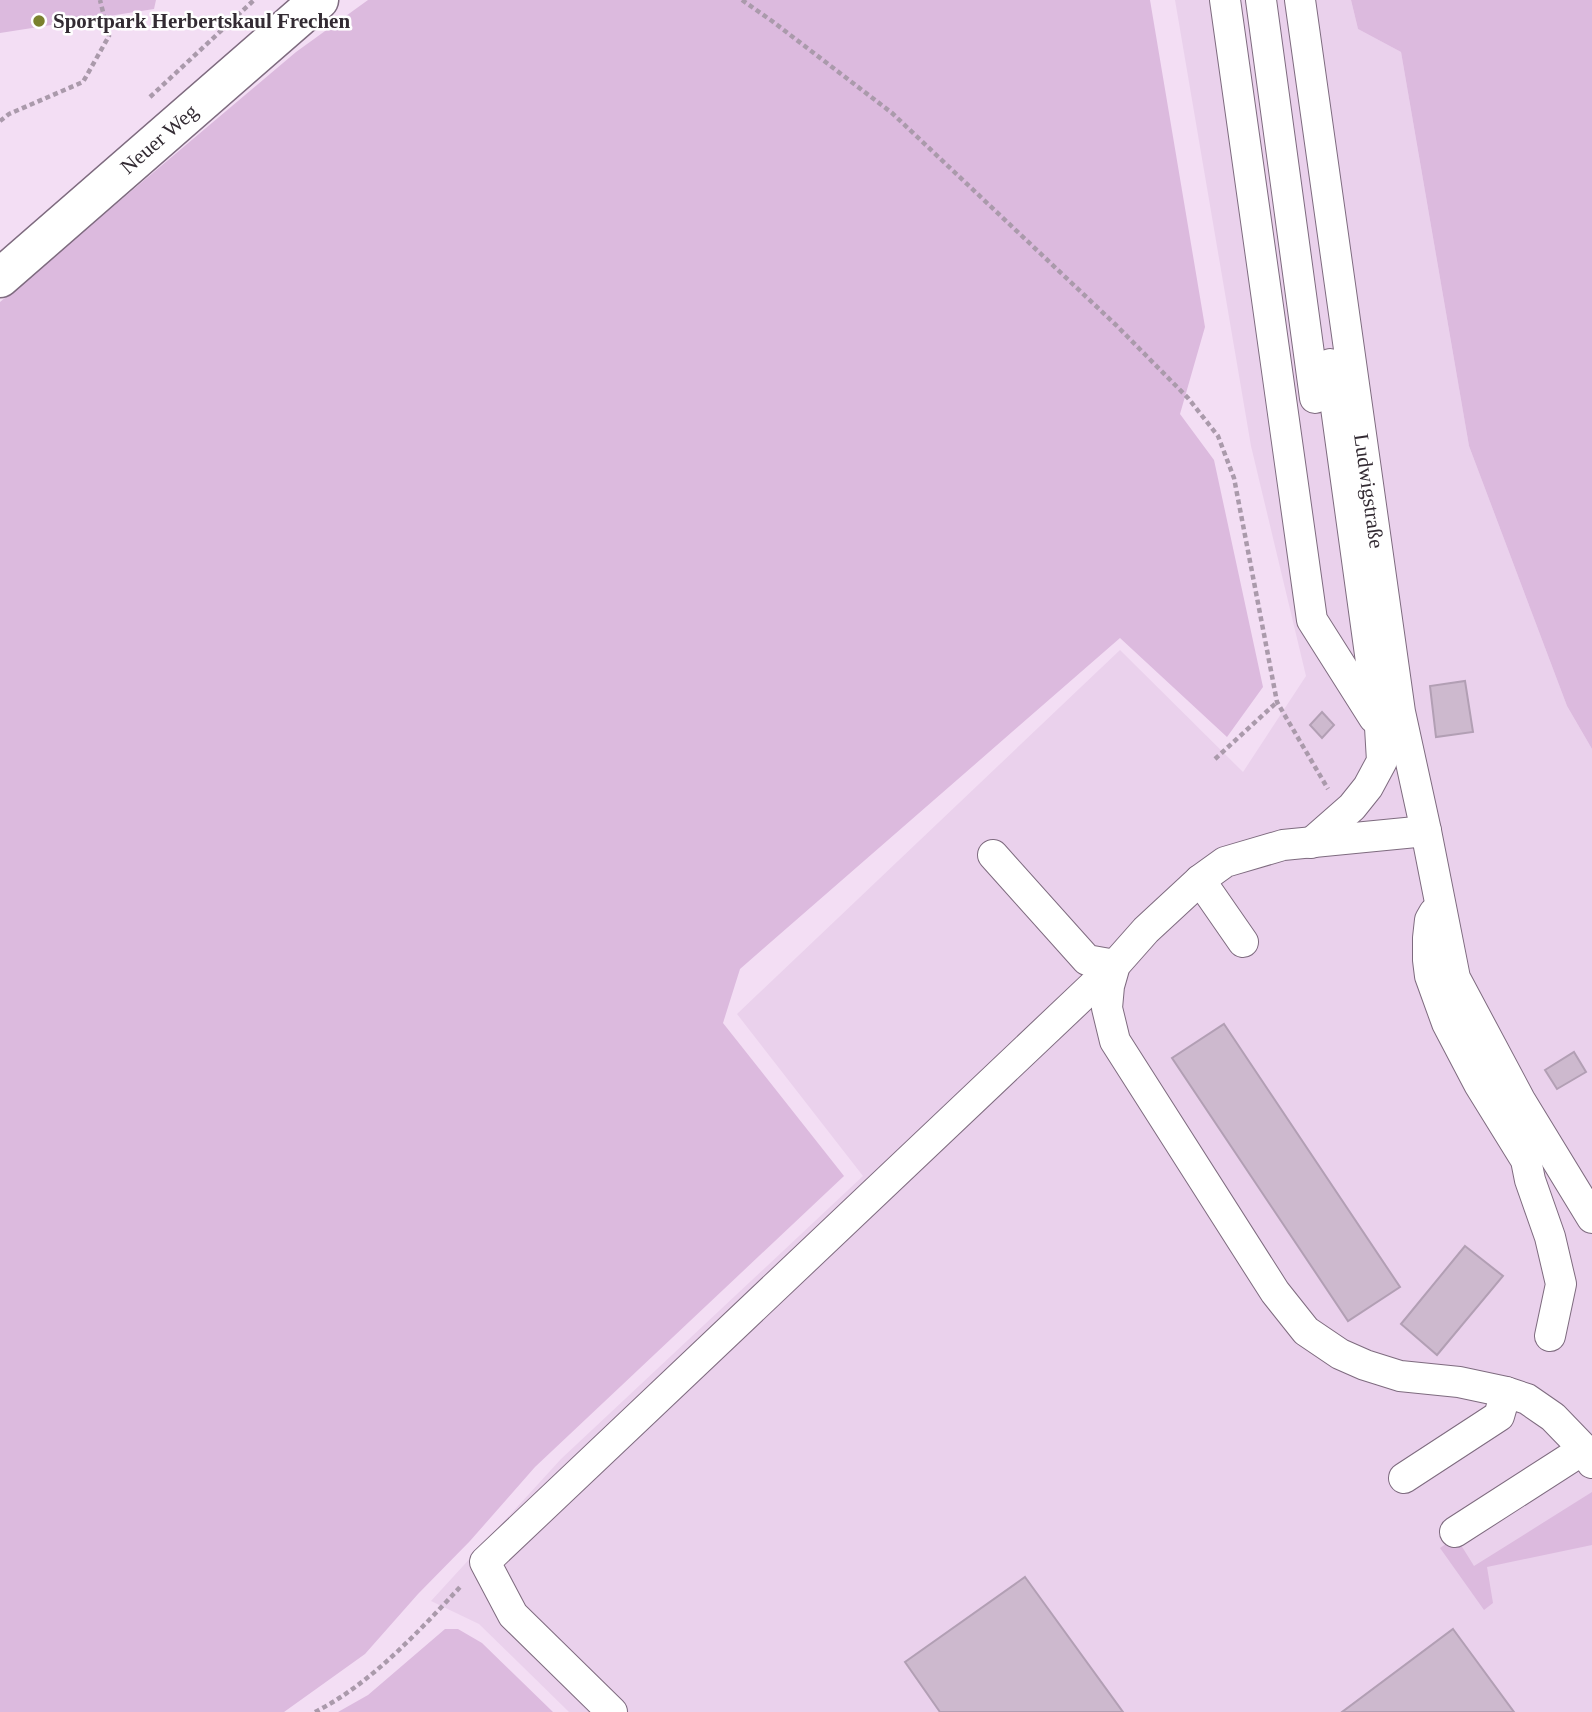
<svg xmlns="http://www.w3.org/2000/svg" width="1592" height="1712" font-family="Georgia,serif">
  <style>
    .built { fill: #ead1ec }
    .green { fill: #dcbade }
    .building { fill: #cdb9ce; stroke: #b29fb4; stroke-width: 2 }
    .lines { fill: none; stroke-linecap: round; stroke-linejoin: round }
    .minor-casing { stroke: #7e6b7f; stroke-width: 32 }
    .major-casing { stroke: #7e6b7f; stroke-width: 41 }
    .path { stroke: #aa9aab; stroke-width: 4.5; stroke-dasharray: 5 3.5; stroke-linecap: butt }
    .minor { stroke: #fff; stroke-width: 30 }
    .major { stroke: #fff; stroke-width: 38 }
    .poi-dot { fill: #7a812d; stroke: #fff; stroke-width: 2.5 }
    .labels { text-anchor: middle; stroke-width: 5; stroke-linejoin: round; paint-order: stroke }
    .poi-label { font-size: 21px; font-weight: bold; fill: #332b33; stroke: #fff; text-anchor: start }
    .street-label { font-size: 21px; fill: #332b33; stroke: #fff }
  </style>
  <rect width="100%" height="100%" fill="#f3def4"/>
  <path class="built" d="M1175 0H1351L1358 29 1401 52 1469 446 1567 706 1592 749V1712H569L479 1624 431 1601 561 1459 863 1176 737 1014 1120 650 1243 772 1306 676 1251 446Z"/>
  <g class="green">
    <path d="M0 0H156L154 9 0 33Z"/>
    <path d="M368 0H1150L1205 327 1180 414 1214 460 1263 687 1227 737 1120 638 740 969 723 1023 844 1176 535 1467 470 1541 418 1594 365 1654 284 1712H0V302L296 52Z"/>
    <path d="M1351 0H1592V749L1567 706 1469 446 1401 52 1358 29Z"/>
    <path d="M1592 1492V1545L1487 1567 1493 1603 1484 1610 1440 1548 1456 1537 1474 1566Z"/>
    <path d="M445 1629H458L482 1643 553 1712H338L368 1695Z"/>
  </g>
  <g class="building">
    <path d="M1465 681 1473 732 1436 737 1430 686Z"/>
    <path d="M1322 712 1334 725 1322 738 1310 725Z"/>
    <path d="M1224 1024 1400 1287 1348 1321 1172 1058Z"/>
    <path d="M1574 1052 1586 1072 1557 1089 1545 1070Z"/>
    <path d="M1465 1246 1503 1276 1437 1355 1401 1324Z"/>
    <path d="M1025 1577 1123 1712H940L905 1662Z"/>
    <path d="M1453 1629 1514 1712H1342Z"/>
  </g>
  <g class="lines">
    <defs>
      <g id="minor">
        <path d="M1225 0 1312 620 1374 718"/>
        <path d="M1261 0 1315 398"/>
        <path d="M1300 0 1400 712 1426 831 1455 978 1520 1100 1592 1218"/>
        <path d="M1426 831 1283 845 1225 862 1200 880 1146 930 1115 965 1109 986 1107 1008 1115 1041 1275 1292 1306 1331 1340 1354 1365 1365 1400 1376 1459 1382 1506 1392 1527 1399 1553 1417 1584 1449 1592 1463"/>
        <path d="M1311 843 1352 807 1368 787 1382 761 1380 727 1330 364"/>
        <path d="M993 855 1087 960 1115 965"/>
        <path d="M1200 880 1243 942"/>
        <path d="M1434 913 1430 920 1428 938V960L1430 976 1447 1023 1479 1084 1526 1160 1530 1180 1550 1237 1561 1284 1550 1336"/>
        <path d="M1404 1478 1499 1416 1506 1392"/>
        <path d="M1455 1532 1584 1449"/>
        <path d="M612 1712 513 1615 485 1562 1115 965"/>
      </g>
      <path id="major" d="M0 278 319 0"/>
    </defs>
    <use href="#minor" class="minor-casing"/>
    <use href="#major" class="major-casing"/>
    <g class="path">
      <path d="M742 0 772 21 892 113 1116 325 1188 398 1218 436 1234 478 1277 702 1328 789"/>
      <path d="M150 97 254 0"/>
      <path d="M0 121 9 114 83 82 109 36 100 0"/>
      <path d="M1215 759 1277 702"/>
      <path d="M315 1712C371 1684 420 1630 462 1585"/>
    </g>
    <use href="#minor" class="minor"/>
    <use href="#major" class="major"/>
  </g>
  <circle class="poi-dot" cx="39" cy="21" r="7"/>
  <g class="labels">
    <g class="poi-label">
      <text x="53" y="28">Sportpark Herbertskaul Frechen</text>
    </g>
    <g class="street-label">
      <text transform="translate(159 139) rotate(-41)" y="7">Neuer Weg</text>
      <text transform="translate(1369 491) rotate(82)" y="7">Ludwigstraße</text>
    </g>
  </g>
</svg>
